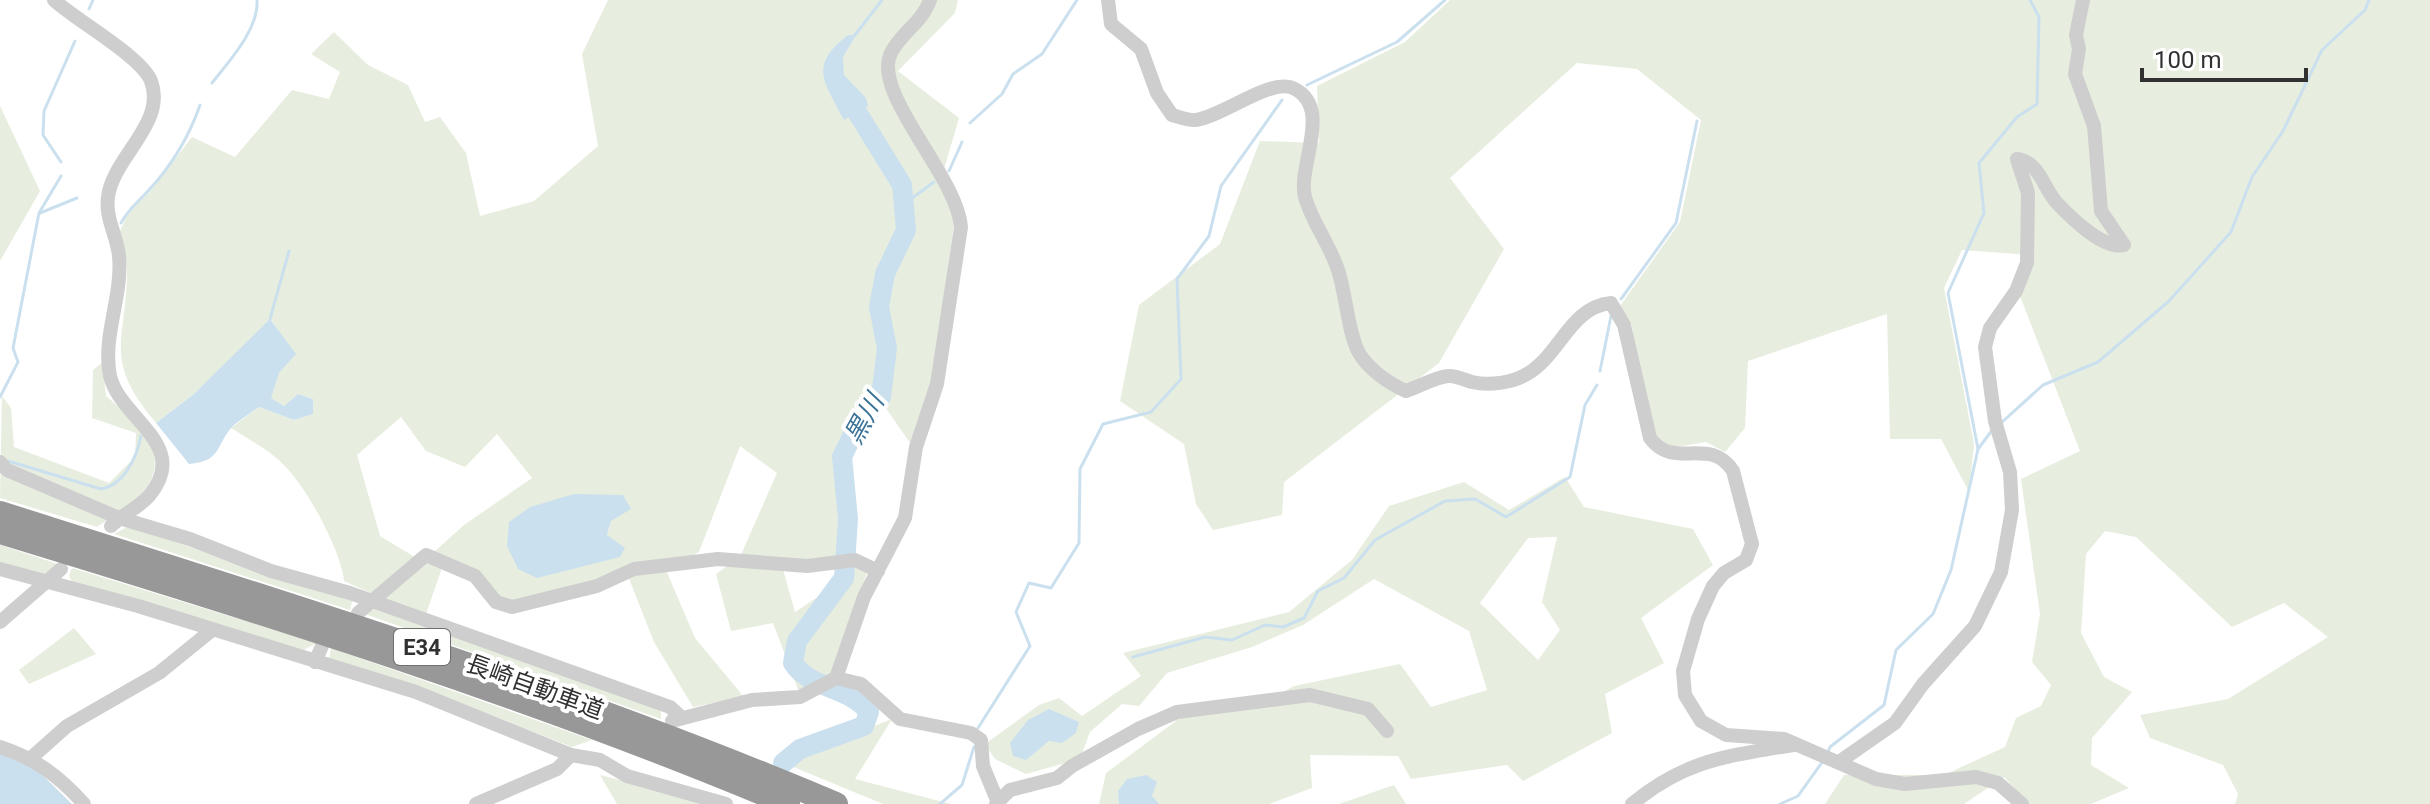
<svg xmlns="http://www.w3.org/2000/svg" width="2430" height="804" font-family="Roboto,'Noto Sans JP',sans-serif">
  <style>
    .green { fill: #e7eedf; fill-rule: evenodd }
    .water { fill: #cbe0ee }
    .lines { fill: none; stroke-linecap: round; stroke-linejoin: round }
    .stream { stroke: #cbe0ee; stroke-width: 3 }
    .river { stroke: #cbe0ee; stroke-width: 20 }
    .minor { stroke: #cecece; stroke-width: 14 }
    .motorway { stroke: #989898; stroke-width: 24 }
    .labels { text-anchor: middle; stroke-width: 8; stroke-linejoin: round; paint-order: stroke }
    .shield { fill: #fff; stroke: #6f6f6f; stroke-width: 2 }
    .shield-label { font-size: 22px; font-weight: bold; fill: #313131 }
    .street-label { font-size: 24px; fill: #313131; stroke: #fff }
    .water-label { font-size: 26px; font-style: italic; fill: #3b7398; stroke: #fff }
  </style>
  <rect width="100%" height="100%" fill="#fff"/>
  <g class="green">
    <path d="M608 0H958L955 13 898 71 959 118 940 183 955 216 932 380 910 443 883 404 853 426 840 454 838 556 781 562 795 612 831 588 850 562 868 570 831 674 799 692 773 623 731 631 716 574 740 557 777 473 740 446 699 552 666 570 695 638 744 697 693 707 654 642 628 576 505 606 476 571 443 565 425 617 344 581C341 550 306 486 283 464 269 450 248 439 231 428L259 407 294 420 313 414V399L298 394 284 406 270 398 279 373 295 354 271 320 194 394 156 423C101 358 127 342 127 270 127 258 121 245 119 233L131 207 149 193 192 137 235 157 292 90 329 99 340 72 311 54 334 32 368 65 408 85 425 122 440 117 466 153 480 216 534 201 598 146 582 54ZM401 417 426 451 465 467 497 434 532 478 464 525 423 562 380 536 357 455ZM574 494 611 521 607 535Z"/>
    <path d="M1450 0H2430V804H2235L2238 794 2223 765 2150 738 2140 715 2228 699 2328 637 2284 603 2232 627 2136 537 2105 531 2086 554 2081 633 2104 677 2132 692 2092 738 2091 765 2129 788 2091 804H2029L2004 777 1964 804H1825L1844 775H1944L2005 747 2016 718 2041 706 2051 685 2032 662 2040 614 2021 479 2080 451 2020 296 2031 255 1962 250 1944 288 1974 444 1969 492 1941 439H1890L1887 314 1748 361 1745 428 1725 452 1706 442 1664 449 1644 433 1632 326 1620 306 1680 222 1701 120 1637 69 1577 63 1450 178 1504 249 1439 363 1284 482 1282 515 1213 530 1196 504 1184 444 1120 401 1139 305 1220 244 1260 141 1319 143 1317 86 1405 42Z"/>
    <path d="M0 106 40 191 0 261Z"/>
    <path d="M102 363 106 396C132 419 173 449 146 488 136 503 112 516 97 527L0 498 2 396 11 408 14 447 109 483 135 457 136 433 92 418 93 370Z"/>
    <path d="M1565 477 1584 507 1693 529 1713 565 1641 618 1664 663 1605 694 1612 733 1523 781 1507 765 1411 779 1398 756 1310 755 1312 788 1269 804H1099L1106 773 1180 718 1263 703 1294 686 1400 664 1431 707 1487 690 1469 631 1374 579 1303 625 1252 647 1167 673 1139 706 1122 704 1090 732 1080 759 1026 774 995 759 985 744 1039 705 1059 698 1082 716 1141 676 1123 653 1289 612 1352 560 1389 506 1464 482 1509 510ZM1557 537 1542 602 1560 630 1538 660 1480 603 1528 538Z"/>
    <path d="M131 525 272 577 353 598 350 610 114 534Z"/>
    <path d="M0 545 58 564 41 576 0 563Z"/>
    <path d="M72 568 317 643 300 652 74 586 69 576Z"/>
    <path d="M376 607 661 708V719L365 614Z"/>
    <path d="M74 628 96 654 29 684 19 670Z"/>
    <path d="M331 648 592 740 572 747 418 687 329 659Z"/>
    <path d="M892 719 855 779 951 804H883L791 766 809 752Z"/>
    <path d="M600 775 690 798 703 804H617Z"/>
    <path d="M1394 785 1406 804H1339Z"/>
  </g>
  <g class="water">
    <path d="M848 35H856L843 57 844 75 866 98 868 106 844 120C824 81 808 66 848 35Z"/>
    <path d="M270 319 296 354 279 373 271 398 284 406 298 394 313 399V414L294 420 259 407C251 413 239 420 232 427 215 446 222 461 189 464L156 423 194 394Z"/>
    <path d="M574 494 623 495 631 509 611 521 607 535 625 548 620 557 537 578 518 569 507 546 509 522 530 507Z"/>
    <path d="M1049 709 1079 722 1076 733 1062 743 1049 741 1026 760 1013 756 1010 743 1028 720Z"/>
    <path d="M0 753 29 762 72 804H0Z"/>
    <path d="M1146 775 1157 782 1152 796 1159 804H1119L1118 791 1127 779Z"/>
  </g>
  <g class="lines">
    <g class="stream">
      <path d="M89 9 93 0"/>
      <path d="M855 35 882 0"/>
      <path d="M212 83C229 61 259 29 257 0"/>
      <path d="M1307 85 1397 42 1445 0"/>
      <path d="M970 123 1002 94 1013 74 1042 54 1077 0"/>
      <path d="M61 162 43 135 44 111 75 41"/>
      <path d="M949 171 962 142"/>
      <path d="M904 204 934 182"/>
      <path d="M40 213 77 198"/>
      <path d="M121 223C129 208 138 202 149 190 172 165 189 137 200 105"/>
      <path d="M1621 299 1676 223 1697 121"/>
      <path d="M270 319 289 251"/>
      <path d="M1600 371 1611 316"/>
      <path d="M0 397 18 362 13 348 39 213 61 176"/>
      <path d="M2001 423 2043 385 2098 362 2169 301 2231 232 2252 177 2283 131 2322 50 2365 10 2369 0"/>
      <path d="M1978 449 1948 293 1984 213 1979 163 2017 117 2037 104 2039 17 2030 0"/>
      <path d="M8 461 101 489C124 485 137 457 141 436"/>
      <path d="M1133 657 1205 637 1232 640 1265 625 1283 627 1304 618 1318 591 1344 578 1375 540 1445 501 1475 499 1506 517 1570 477 1585 405 1597 385"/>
      <path d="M978 728 1030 646 1016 612 1029 583 1051 588 1079 543 1080 469 1103 424 1151 412 1181 379 1177 279 1209 236 1221 186 1282 100"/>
      <path d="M1827 754 1830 747 1884 705 1896 650 1933 614 1951 570 1978 449 1993 429"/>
      <path d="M940 804 962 785 974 747"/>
      <path d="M1780 804 1798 796 1823 761"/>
    </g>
    <path class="river" d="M783 763 800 749 864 726 869 712C850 687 810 689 793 663L797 641 844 578 848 519 842 457 856 428 881 397 887 348 879 307 885 274 906 230 902 185 857 112"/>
    <g class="minor">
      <path d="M54 0C77 21 142 57 151 81 167 123 113 157 108 197 105 219 117 235 119 256 123 296 102 336 110 376 120 419 192 445 149 496 138 508 122 515 111 526"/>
      <path d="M1108 0 1111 24 1141 49 1157 93 1172 115C1179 117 1189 121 1196 120 1223 116 1271 78 1293 88 1334 107 1297 166 1305 197 1312 222 1330 245 1338 270 1346 294 1348 333 1359 353 1369 370 1390 384 1406 391 1419 387 1435 377 1448 376 1455 375 1465 380 1472 382 1489 386 1512 383 1527 374 1560 355 1570 307 1611 303L1624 325 1650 438C1674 471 1710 435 1733 471L1752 544 1746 560 1724 573 1713 586 1698 619 1683 671 1685 695 1701 721 1726 735 1784 739 1876 779 1905 784 1976 777 1998 783 2022 804"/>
      <path d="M0 462 7 470 119 518 190 539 271 571 350 593 670 707 682 718"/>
      <path d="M0 569 138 606 416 692 571 755 600 760 627 776 726 804"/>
      <path d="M358 613 426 555 475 576 496 602 512 607 597 586 634 569 718 559 807 566 855 560 878 571"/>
      <path d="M0 622 61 569"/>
      <path d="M315 662 322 646"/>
      <path d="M836 678 861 684 900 719 971 733 981 740 983 766 997 800"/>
      <path d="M672 721 752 700 800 697 836 678 864 597 905 518 916 447 937 384 961 227C957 176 874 96 890 55 899 34 922 23 930 0"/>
      <path d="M0 747C36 759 59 776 84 804"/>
      <path d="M31 758 67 726 159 673 212 630"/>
      <path d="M1839 762 1895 723 1923 684 1975 626 2001 572 2012 510 2010 472 1995 421 1985 347 1990 328 2016 291 2027 263 2028 193 2017 159C2040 162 2043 188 2057 203 2071 218 2104 250 2124 245L2101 211 2094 126 2075 74 2079 49 2076 35 2083 0"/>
      <path d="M476 804 557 769 571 755"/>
      <path d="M996 804 1010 790 1057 778 1072 766 1138 729 1177 712 1310 695 1368 709 1387 731"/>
      <path d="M1632 804C1685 760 1727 756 1793 745"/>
    </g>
    <g class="motorway">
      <path d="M0 513C282 602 564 689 836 804"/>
      <path d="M0 532C266 613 532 696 788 804"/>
    </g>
  </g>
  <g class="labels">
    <rect class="shield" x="394" y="629" width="56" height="36" rx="6"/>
    <g class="shield-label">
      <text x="422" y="655">E34</text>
    </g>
    <g class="street-label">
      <text transform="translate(535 687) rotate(20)" y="8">長崎自動車道</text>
    </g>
    <g class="water-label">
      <text transform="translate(864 419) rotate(-61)" y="9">黒川</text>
    </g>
  </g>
  <path d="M2142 68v12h164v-12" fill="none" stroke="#313131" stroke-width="4"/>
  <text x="2154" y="68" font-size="24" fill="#313131" stroke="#ffffff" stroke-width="6" paint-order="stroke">100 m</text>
</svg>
